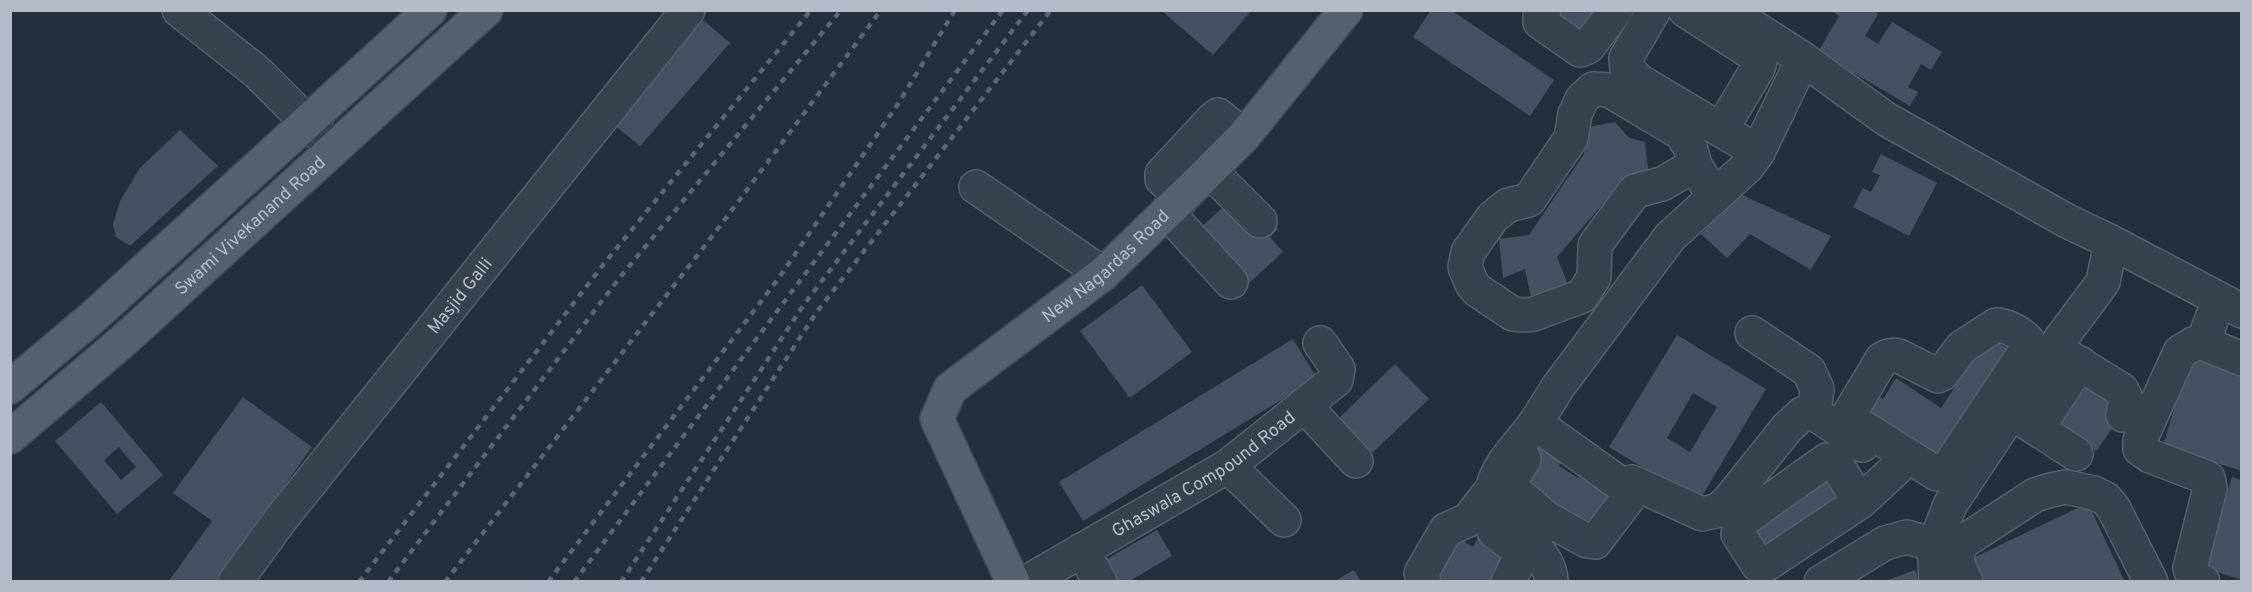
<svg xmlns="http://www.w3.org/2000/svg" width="2252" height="592" font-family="Overpass,sans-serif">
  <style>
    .building { fill: #455162; fill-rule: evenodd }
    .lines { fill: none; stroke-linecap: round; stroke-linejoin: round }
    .minor-casing { stroke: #565f6c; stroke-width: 36 }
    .major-casing { stroke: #414a57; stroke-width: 36 }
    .minor { stroke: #38414e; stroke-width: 33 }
    .major { stroke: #56606e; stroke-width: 33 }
    .rail { stroke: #5a6575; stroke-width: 4.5; stroke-dasharray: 6 6; stroke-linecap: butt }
    .labels { text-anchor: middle; stroke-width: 4.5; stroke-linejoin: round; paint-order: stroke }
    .street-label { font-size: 18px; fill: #b4bcc9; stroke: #1d2633 }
  </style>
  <rect width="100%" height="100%" fill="#242f3e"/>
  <g class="building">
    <path d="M1165 10H1252L1213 55 1163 12Z"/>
    <path d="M1431 10H1451L1554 80 1530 116 1413 37Z"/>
    <path d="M1549 10H1607L1582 46Z"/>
    <path d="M1830 10H1872L1878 14 1865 36 1878 44 1892 22 1942 52 1931 70 1921 64 1908 87 1918 92 1910 106 1818 52 1839 16Z"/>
    <path d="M703 20 730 43 640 146 613 124Z"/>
    <path d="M1615 122 1629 138 1645 142 1649 177 1614 191 1557 257 1570 290 1532 302 1525 269 1503 278 1499 239 1529 235 1584 154 1583 128Z"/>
    <path d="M180 130 218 166 130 246 116 237 113 225 120 201 140 168Z"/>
    <path d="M1881 154 1937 183 1909 236 1853 207 1863 188 1871 192 1880 175 1872 172Z"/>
    <path d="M1740 194 1831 236 1811 270 1750 234 1727 258 1701 234Z"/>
    <path d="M1233 198 1270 221 1278 229 1270 237 1283 252 1248 284 1197 231Z"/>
    <path d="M1142 285 1192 352 1130 398 1080 331Z"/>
    <path d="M1677 335 1766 389 1699 501 1609 447ZM1693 393 1717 407 1690 452 1667 438Z"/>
    <path d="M1988 336 2017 355 1943 469 1857 414 1871 392 1883 399 1896 378 1941 408Z"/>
    <path d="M1293 339 1317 378 1083 521 1059 482Z"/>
    <path d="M2190 356 2242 372V471L2163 446Z"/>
    <path d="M1395 364 1429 399 1370 455 1337 420Z"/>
    <path d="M2080 374 2117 400 2115 425 2096 451 2047 420Z"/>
    <path d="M243 397 312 447 215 582H168L212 521 173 493Z"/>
    <path d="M101 402 163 475 117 514 55 441ZM119 447 136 467 121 480 104 460Z"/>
    <path d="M1539 444 1563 459 1559 466 1578 478 1581 473 1596 483 1594 486 1602 492 1610 481 1624 490 1589 538 1513 483Z"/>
    <path d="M1830 473 1850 502 1764 559 1744 531Z"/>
    <path d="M2232 477 2242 480V580L2204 568Z"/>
    <path d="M2088 503 2125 582H1985L1973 558Z"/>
    <path d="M1483 529 1515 553 1500 582H1440L1429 575 1452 535 1473 547Z"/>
    <path d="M1157 530 1172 556 1128 582H1105L1095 566Z"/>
    <path d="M1354 570 1361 582H1333Z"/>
    <path d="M1915 570 1919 582H1885V581Z"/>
  </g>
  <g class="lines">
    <defs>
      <g id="minor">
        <path d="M179 10 257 72 334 149"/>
        <path d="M1544 10 1540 16V22L1580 50 1588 47 1616 10"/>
        <path d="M1654 10 1626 58 1627 69 1639 81 1758 152"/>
        <path d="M1685 10 1755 55 1760 61 1758 68 1721 130"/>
        <path d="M1727 10 1803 59 1886 119 2067 221 2111 242 2103 282 2054 348 1950 505 1934 546 1936 582"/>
        <path d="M1190 151 1260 221"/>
        <path d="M1695 165 1662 184 1635 191 1595 245 1594 277 1582 296 1534 314 1524 315 1513 314 1477 290 1472 284 1465 267 1468 252 1493 217 1508 205 1529 200 1571 138 1575 114 1582 99 1593 89 1609 90 1681 133 1690 147 1695 165 1714 197"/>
        <path d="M976 187 1103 274"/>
        <path d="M1182 198 1162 179V174L1213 119 1218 115 1244 136"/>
        <path d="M1167 212 1231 282"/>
        <path d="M2111 242 2242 311"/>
        <path d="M1996 325C2007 325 2020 333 2028 341V348L1944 474H1937L1856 423 1848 416 1882 359C1888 355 1892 354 1899 356L1938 376 1942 374 1962 347Z"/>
        <path d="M1752 333 1809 371 1817 389 1814 413"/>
        <path d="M2203 343 2242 359"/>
        <path d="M2054 348 2122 390 2126 399 2123 415"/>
        <path d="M1304 405 1356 461"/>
        <path d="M2020 418 2076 454"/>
        <path d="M2037 429 2080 363"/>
        <path d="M1524 459 1511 480 1510 487 1546 518"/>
        <path d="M1228 466 1284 520"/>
        <path d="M1632 482 1702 514 1716 511 1726 504 1787 428 1802 414 1814 413 1862 445"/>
        <path d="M1860 502 1834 461 1827 460 1740 522 1738 534 1758 565 1767 564 1860 502 1896 469"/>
        <path d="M1494 531 1519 550V561L1508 582"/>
        <path d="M1532 543 1546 518 1587 541 1595 542 1630 496 1629 490 1535 423"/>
        <path d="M1082 550 1100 582"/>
        <path id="s1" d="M235 582 281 519 688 10"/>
        <path id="s2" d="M1027 582 1228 466 1336 380 1338 369 1320 343"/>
        <path d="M1424 582 1421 573 1446 530 1468 520 1492 489"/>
        <path d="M1551 582C1552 545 1487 515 1493 487 1498 464 1520 444 1533 426 1542 413 1550 400 1558 387L1670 237 1747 167 1758 152 1803 59"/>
        <path d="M1821 582 1885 543 1907 537 1956 551"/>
        <path d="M1966 582C1958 566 1953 558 1963 542L2035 495 2051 490 2066 487 2094 493 2106 499 2114 509 2151 582"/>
        <path d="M2203 582 2194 579 2190 568 2210 488 2208 478 2150 456 2140 449V440L2180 352 2193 344 2203 343 2219 299"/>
      </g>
      <g id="major">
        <path d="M10 387 93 317 430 10"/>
        <path id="s3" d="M10 437 123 341 486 10"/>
        <path id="s4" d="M1013 582 937 419 950 389 1103 274 1201 179 1244 136 1346 10"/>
      </g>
    </defs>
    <use href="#minor" class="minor-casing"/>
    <use href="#major" class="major-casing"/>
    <use href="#minor" class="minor"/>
    <use href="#major" class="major"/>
    <g class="rail">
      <path d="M359 582 603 265 811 10"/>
      <path d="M388 582 621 276 841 10"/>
      <path d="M445 582 723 222 881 10"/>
      <path d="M548 582 778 279 898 104 955 10"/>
      <path d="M574 582 1003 10"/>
      <path d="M621 582 805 303 1028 10"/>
      <path d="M641 582 816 313 1051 10"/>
    </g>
  </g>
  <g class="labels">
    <g class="street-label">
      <text dy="6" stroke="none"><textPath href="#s3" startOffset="320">Swami Vivekanand Road</textPath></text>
      <text dy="6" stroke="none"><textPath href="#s4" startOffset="411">New Nagardas Road</textPath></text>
      <text dy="6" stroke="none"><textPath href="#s1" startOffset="364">Masjid Galli</textPath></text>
      <text dy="6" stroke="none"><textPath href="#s2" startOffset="207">Ghaswala Compound Road</textPath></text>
    </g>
  </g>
  <rect width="2252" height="592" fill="none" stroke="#b4bcc9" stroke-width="24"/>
</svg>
